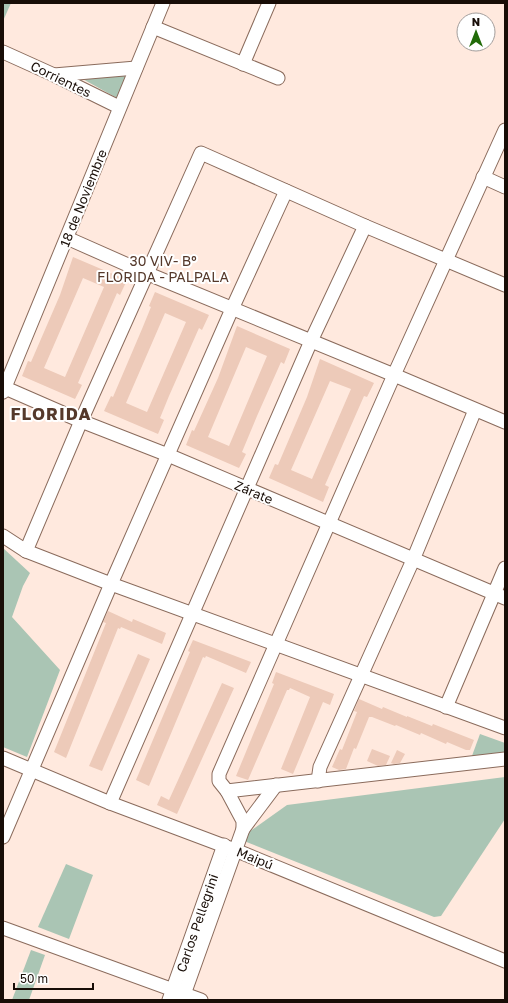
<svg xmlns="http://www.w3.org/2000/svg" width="508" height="1003" font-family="'Golos Text',sans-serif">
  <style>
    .green { fill: #aac5b4 }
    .building { fill: #edcab9; fill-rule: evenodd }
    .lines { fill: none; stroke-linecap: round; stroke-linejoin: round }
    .minor-casing { stroke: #8a6b5c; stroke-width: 15 }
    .minor { stroke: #fff; stroke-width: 13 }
    .labels { text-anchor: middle; stroke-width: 4; stroke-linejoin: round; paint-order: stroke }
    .street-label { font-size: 13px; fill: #180d07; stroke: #fff }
    .neighbourhood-label { font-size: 14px; fill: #55392b; stroke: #fff }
    .district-label { font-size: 17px; font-weight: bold; letter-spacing: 1px; fill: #55392b; stroke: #fff }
  </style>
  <rect width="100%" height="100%" fill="#ffe9de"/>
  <g class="green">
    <path d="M3 3H11L3 21Z"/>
    <path d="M127 75 117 98 79 77Z"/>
    <path d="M3 548 30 573 23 586 12 617 60 670 27 757 3 747Z"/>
    <path d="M480 734 505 743V760L469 764Z"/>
    <path d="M505 777V819L441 916 434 917 239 839 287 805Z"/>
    <path d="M66 864 93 875 69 939 38 927Z"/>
    <path d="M31 950 45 955 29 1000H12Z"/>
  </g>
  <g class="building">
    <path d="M73 257 127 280 120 295 117 293 78 383 82 385 75 399 22 376 28 361 31 362 60 295ZM83 278 104 287 65 377 44 368Z"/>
    <path d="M155 292 209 315 202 330 199 328 169 396 160 418 164 420 158 434 104 411 111 396 113 397 142 329 151 307 149 306ZM165 313 186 322 147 412 126 403Z"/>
    <path d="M237 326 290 349 284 364 281 362 257 416 242 452 246 454 239 468 186 445 192 430 194 431 218 378ZM246 347 267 356 229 446 208 437Z"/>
    <path d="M320 359 374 383 367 397 364 396 325 485 329 487 323 502 269 478 275 464 278 465 307 397ZM330 381 351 389 312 479 291 470Z"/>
    <path d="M108 611 132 622 133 619 166 633 162 644 121 627 120 629 118 628 66 758 54 752 106 623 103 622Z"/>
    <path d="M193 640 251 662 246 673 206 656 205 658 203 657 149 786 136 780 190 652 188 651Z"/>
    <path d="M138 654 150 659 102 771 89 766Z"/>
    <path d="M276 672 334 694 330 705 323 702 293 774 281 769 310 697 290 688 289 690H287L248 780 236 776 274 684 272 683Z"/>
    <path d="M222 683 234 688 177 814 157 805 161 796 169 800Z"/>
    <path d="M359 699 382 709 383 707 407 717V716L432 726 433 724 474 740 470 750H466L447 742 446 744 421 733 420 735 396 725 395 726 372 717H369L356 749 354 748 346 769 339 770 332 767 340 749 342 750 357 712 354 711Z"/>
    <path d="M372 749 390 756 386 765 378 766 367 761Z"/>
    <path d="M397 750 405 754 400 763 394 764 391 763Z"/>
  </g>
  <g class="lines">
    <defs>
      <g id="minor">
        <path d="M153 27 278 78"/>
        <path d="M3 52 54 75 119 107"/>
        <path d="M243 64 269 3"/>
        <path d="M54 75 136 68"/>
        <path d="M505 130 394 375 219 774V781L227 791 505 759"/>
        <path d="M483 177 505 187"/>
        <path d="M67 238 146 273 394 375 505 422"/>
        <path d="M3 387 81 421 168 455 505 598"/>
        <path d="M3 392 163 3"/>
        <path d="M3 536 26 551 111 584 505 728"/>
        <path d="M26 551 81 421 201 153 365 226 505 285"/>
        <path d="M446 707 505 568"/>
        <path d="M3 758 110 803 235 850 505 961"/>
        <path d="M318 781 320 767 413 560 475 410"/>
        <path d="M110 803 311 341 365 226"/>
        <path d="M243 829 276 785"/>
        <path d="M3 837 111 584 232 309 286 191"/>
        <path d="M3 928 201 1000"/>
        <path d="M169 1000 224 845"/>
        <path d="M182 1000 243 829V821L227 791"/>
      </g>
    </defs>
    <use href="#minor" class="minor-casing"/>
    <use href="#minor" class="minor"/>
  </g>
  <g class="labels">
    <g class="street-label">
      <text transform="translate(61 79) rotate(26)" y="5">Corrientes</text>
      <text transform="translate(83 198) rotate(-68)" y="5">18 de Noviembre</text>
      <text transform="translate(254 492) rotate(23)" y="5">Zárate</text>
      <text transform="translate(255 858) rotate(22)" y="5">Maipú</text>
      <text transform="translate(197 923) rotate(-71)" y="5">Carlos Pellegrini</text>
    </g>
    <g class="neighbourhood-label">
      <text x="163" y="266">30 VIV- Bº<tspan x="163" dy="16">FLORIDA - PALPALA</tspan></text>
    </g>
    <g class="district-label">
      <text x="51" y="420">FLORIDA</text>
    </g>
  </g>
  <rect width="508" height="1003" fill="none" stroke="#180d07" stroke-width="8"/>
  <g transform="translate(476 32)"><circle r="19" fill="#ffffff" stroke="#a39e9c"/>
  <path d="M0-3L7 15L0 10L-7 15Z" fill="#216b09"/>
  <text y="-6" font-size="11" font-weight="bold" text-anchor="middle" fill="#180d07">N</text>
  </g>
  <path d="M14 983v6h79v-6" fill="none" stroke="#180d07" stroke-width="2"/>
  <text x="20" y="983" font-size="12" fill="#180d07" stroke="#ffffff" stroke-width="3" paint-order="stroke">50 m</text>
</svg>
